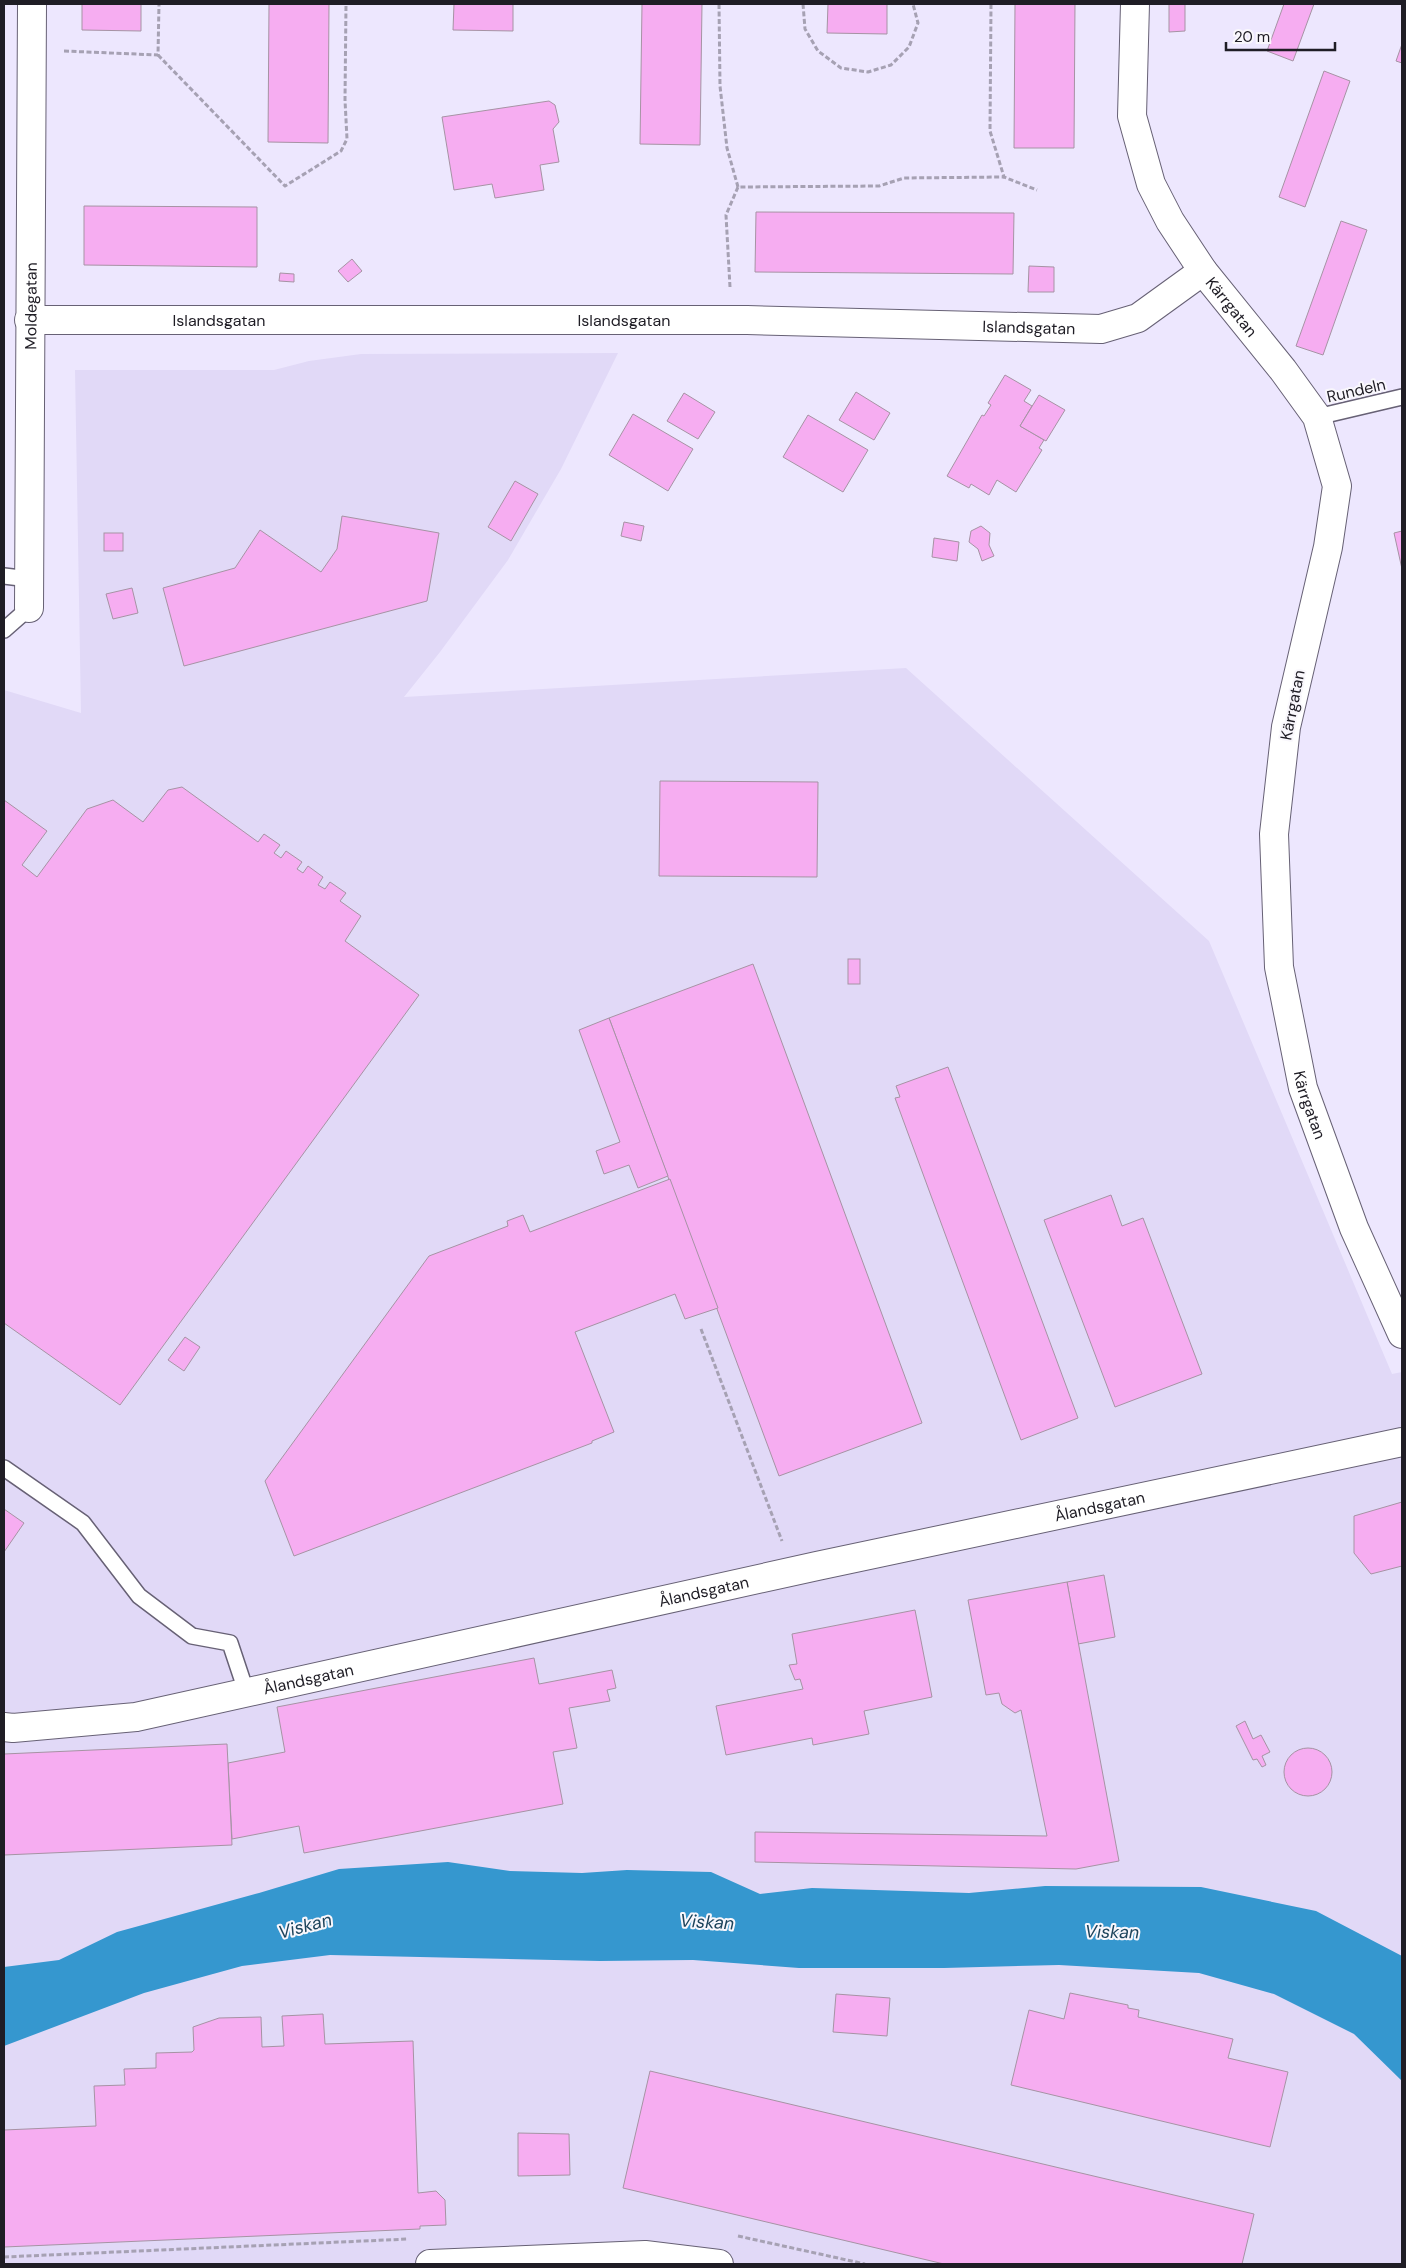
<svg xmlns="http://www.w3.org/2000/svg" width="1406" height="2268" font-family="'DM Sans',sans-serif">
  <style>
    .built { fill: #e1d9f7 }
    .water { fill: #3597cf }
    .building { fill: #f6adf1; stroke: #a693a4 }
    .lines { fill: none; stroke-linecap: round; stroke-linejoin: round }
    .service-casing { stroke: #676175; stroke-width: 18 }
    .minor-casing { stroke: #676175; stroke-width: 30 }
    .tertiary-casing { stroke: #676175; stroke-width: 30 }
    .path { stroke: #a6a1b3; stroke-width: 3; stroke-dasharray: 5 2.5; stroke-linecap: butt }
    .service { stroke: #fff; stroke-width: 15 }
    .minor { stroke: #fff; stroke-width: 28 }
    .tertiary { stroke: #fff; stroke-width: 28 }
    .labels { text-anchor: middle; stroke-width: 4; stroke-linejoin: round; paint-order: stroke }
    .street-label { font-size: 16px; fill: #1f1d25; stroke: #f9f7fc }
    .water-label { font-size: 18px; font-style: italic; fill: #1d445c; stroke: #f9f7fc }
  </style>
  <rect width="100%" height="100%" fill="#ede7fe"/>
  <path class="built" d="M618 353 561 469 508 560 440 652 404 697 906 668 1209 941 1392 1374 1402 1372V2264H4V690L81 713 75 370H274L309 361 361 354Z"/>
  <path class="water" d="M448 1862 510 1871 582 1873 627 1870 711 1872 760 1894 812 1888 969 1893 1045 1886 1201 1887 1316 1911 1402 1956V2081L1354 2034 1274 1994 1199 1973 1059 1965 944 1968H799L693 1960 600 1961 330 1955 242 1966 144 1993 4 2046V1967L59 1960 117 1932 259 1893 339 1869Z"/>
  <g class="building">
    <path d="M82 4H141V31L82 30Z"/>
    <path d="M269 4H329L328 143 268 142Z"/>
    <path d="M454 4H513V31L453 30Z"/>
    <path d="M642 4H702L700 145 640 144Z"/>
    <path d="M828 4H887V34L827 33Z"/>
    <path d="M1015 4H1075L1074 148H1014Z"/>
    <path d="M1169 4H1185V31L1169 32Z"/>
    <path d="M1284 4H1314L1293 61 1267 51Z"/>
    <path d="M1402 44V63L1396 61Z"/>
    <path d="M1324 71 1350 81 1305 207 1279 197Z"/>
    <path d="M549 101 555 105 559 122 553 129 559 162 540 165 544 190 495 198 492 184 454 190 442 117Z"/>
    <path d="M84 206 257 207V267L84 265Z"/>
    <path d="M756 212 1014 213 1013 274 755 272Z"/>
    <path d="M1341 221 1367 230 1323 355 1296 346Z"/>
    <path d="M352 259 362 271 348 282 338 271Z"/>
    <path d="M1029 266 1054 267V292H1028Z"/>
    <path d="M280 273 294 274V282L279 281Z"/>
    <path d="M1005 375 1031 390 1024 401 1032 406 1020 426 1044 440 1039 448 1042 450 1016 492 997 480 989 495 971 484 969 488 947 476 982 415 984 416 991 405 988 403Z"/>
    <path d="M856 392 890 413 874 440 839 420Z"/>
    <path d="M684 393 715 412 698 439 667 421Z"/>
    <path d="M1039 395 1065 410 1046 441 1020 426Z"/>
    <path d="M633 414 693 449 668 491 609 455Z"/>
    <path d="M808 415 868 450 843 492 783 457Z"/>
    <path d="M515 481 538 494 511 541 488 527Z"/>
    <path d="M342 516 439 533 427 601 184 666 163 588 235 568 260 530 321 572 337 549Z"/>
    <path d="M624 522 644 526 641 541 621 536Z"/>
    <path d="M981 526 990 533 989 545 994 556 982 561 978 549 969 542 971 531Z"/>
    <path d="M1402 531V569L1394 533Z"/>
    <rect x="104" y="533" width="19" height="18"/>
    <path d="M934 538 959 542 957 561 932 557Z"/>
    <path d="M132 588 138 613 113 619 106 594Z"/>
    <path d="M660 781 818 782 817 877 659 876Z"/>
    <path d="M182 787 258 842 264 834 280 845 274 853 281 858 286 851 302 862 297 869 303 873 308 866 323 877 318 885 325 889 330 882 346 893 340 901 361 916 345 941 419 995 120 1405 4 1323V800L47 831 22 865 37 877 87 809 113 800 143 822 168 790Z"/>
    <rect x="848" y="959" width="12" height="25"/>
    <path d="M753 964 922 1423 779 1476 609 1018Z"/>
    <path d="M609 1018 668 1176 638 1188 629 1165 604 1174 596 1151 620 1142 579 1030Z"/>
    <path d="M948 1067 1078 1418 1021 1440 895 1098 900 1097 896 1086Z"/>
    <path d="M670 1179 718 1308 685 1319 675 1294 575 1332 614 1432 592 1441V1443L294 1556 265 1481 429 1256 508 1226 507 1221 523 1215 530 1232Z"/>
    <path d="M1111 1195 1122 1226 1143 1218 1202 1374 1115 1407 1044 1220Z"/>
    <path d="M185 1337 200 1347 184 1371 168 1360Z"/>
    <path d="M1402 1502V1566L1371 1574 1354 1553V1516Z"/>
    <path d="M4 1509 24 1523 4 1552Z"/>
    <path d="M1104 1575 1115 1637 1078 1644 1067 1582Z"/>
    <path d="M1067 1582 1119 1861 1076 1869 755 1862V1832L1047 1836 1021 1710 1015 1713 1002 1704 999 1693 986 1695 968 1600Z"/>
    <path d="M915 1610 932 1697 864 1711 869 1734 813 1745 812 1738 726 1755 716 1706 803 1689 800 1679 795 1680 789 1665 797 1664 792 1634Z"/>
    <path d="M534 1658 539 1684 612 1670 616 1688 607 1690 610 1701 569 1708 577 1748 553 1752 563 1804 304 1853 299 1826 232 1839 228 1763 285 1752 277 1707Z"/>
    <path d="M1245 1721 1253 1739 1261 1735 1270 1752 1262 1756 1266 1765 1262 1767 1257 1759 1253 1760 1236 1726Z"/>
    <path d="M227 1744 232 1845 4 1855V1754Z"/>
    <circle cx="1308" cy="1772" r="24"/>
    <path d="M1070 1993 1128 2005V2008L1139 2010 1138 2017 1233 2039 1228 2058 1288 2072 1270 2147 1011 2085 1029 2010 1064 2019Z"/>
    <path d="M836 1994 890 1998 887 2036 833 2032Z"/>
    <path d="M323 2014 325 2044 413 2041 418 2193 436 2191 445 2200 446 2225 420 2226V2229L4 2247V2130L96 2126 94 2086 125 2085 124 2069 156 2068V2053L192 2052 194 2050 193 2027 219 2018 261 2017 262 2047 284 2046 282 2016Z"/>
    <path d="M650 2071 1254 2214 1242 2264H944L623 2188Z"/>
    <path d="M518 2133 569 2134 570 2175 518 2176Z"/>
  </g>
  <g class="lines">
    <defs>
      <g id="service">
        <path d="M1317 417 1402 397"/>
        <path d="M4 576 29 579"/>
        <path d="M4 630 29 608"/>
        <path d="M4 1468 83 1523 139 1596 192 1636 230 1643 246 1691"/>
      </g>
      <g id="minor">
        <path id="s1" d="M29 320H747L1101 329 1138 318 1203 271"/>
        <path id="s2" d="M29 608 32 4"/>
        <path id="s3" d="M4 1727 13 1728 136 1717 817 1566 1402 1442"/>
      </g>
      <g id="tertiary">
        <path id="s4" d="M1135 4 1132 116 1151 184 1170 221 1203 271 1283 370 1317 417 1337 486 1328 547 1286 727 1274 834 1279 967 1303 1088 1354 1228 1402 1334"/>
        <path d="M430 2264 645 2255 719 2264"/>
      </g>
    </defs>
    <use href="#service" class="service-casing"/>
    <use href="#minor" class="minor-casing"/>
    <use href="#tertiary" class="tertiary-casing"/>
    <g class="path">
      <path d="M719 4 720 86 727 148 738 187"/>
      <path d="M803 4 805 29 818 51 841 68 868 72 891 65 909 47 918 23 913 4"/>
      <path d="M991 4 990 131 1004 177 1037 190"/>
      <path d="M64 51 158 55 159 4"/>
      <path d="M158 55 285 186 341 151 347 139 345 100 346 4"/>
      <path d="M730 287 726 215 738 187 879 186 904 178 1004 177"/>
      <path d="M701 1329 782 1541"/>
      <path d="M738 2236 865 2264"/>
      <path d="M4 2257 408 2239"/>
    </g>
    <use href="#service" class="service"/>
    <use href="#minor" class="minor"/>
    <use href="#tertiary" class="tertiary"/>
  </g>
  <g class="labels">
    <g class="street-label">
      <text dy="6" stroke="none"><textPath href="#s2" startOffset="302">Moldegatan</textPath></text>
      <text dy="6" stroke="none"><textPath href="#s4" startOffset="330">Kärrgatan</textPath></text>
      <text dy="6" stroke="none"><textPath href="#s1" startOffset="190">Islandsgatan</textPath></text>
      <text dy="6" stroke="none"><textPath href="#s1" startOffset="595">Islandsgatan</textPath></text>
      <text dy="6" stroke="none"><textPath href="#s1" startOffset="1000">Islandsgatan</textPath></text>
      <text transform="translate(1356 390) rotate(-13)" y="6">Rundeln</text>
      <text transform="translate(1292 705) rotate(-79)" y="6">Kärrgatan</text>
      <text dy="6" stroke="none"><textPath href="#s4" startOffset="1170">Kärrgatan</textPath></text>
      <text dy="6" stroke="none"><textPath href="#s3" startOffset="1119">Ålandsgatan</textPath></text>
      <text dy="6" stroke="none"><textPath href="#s3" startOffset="714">Ålandsgatan</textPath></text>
      <text dy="6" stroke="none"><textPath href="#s3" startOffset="309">Ålandsgatan</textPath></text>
    </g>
    <g class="water-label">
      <text transform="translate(707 1922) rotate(3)" y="6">Viskan</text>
      <text transform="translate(305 1926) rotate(-15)" y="6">Viskan</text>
      <text transform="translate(1112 1932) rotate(1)" y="6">Viskan</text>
    </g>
  </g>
  <rect width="1406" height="2268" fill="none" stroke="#1f1d25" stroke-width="10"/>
  <path d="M1226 42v8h109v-8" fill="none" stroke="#1f1d25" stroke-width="2.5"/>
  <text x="1234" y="42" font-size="15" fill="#1f1d25" stroke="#f9f7fc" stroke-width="4" paint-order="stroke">20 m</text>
</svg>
